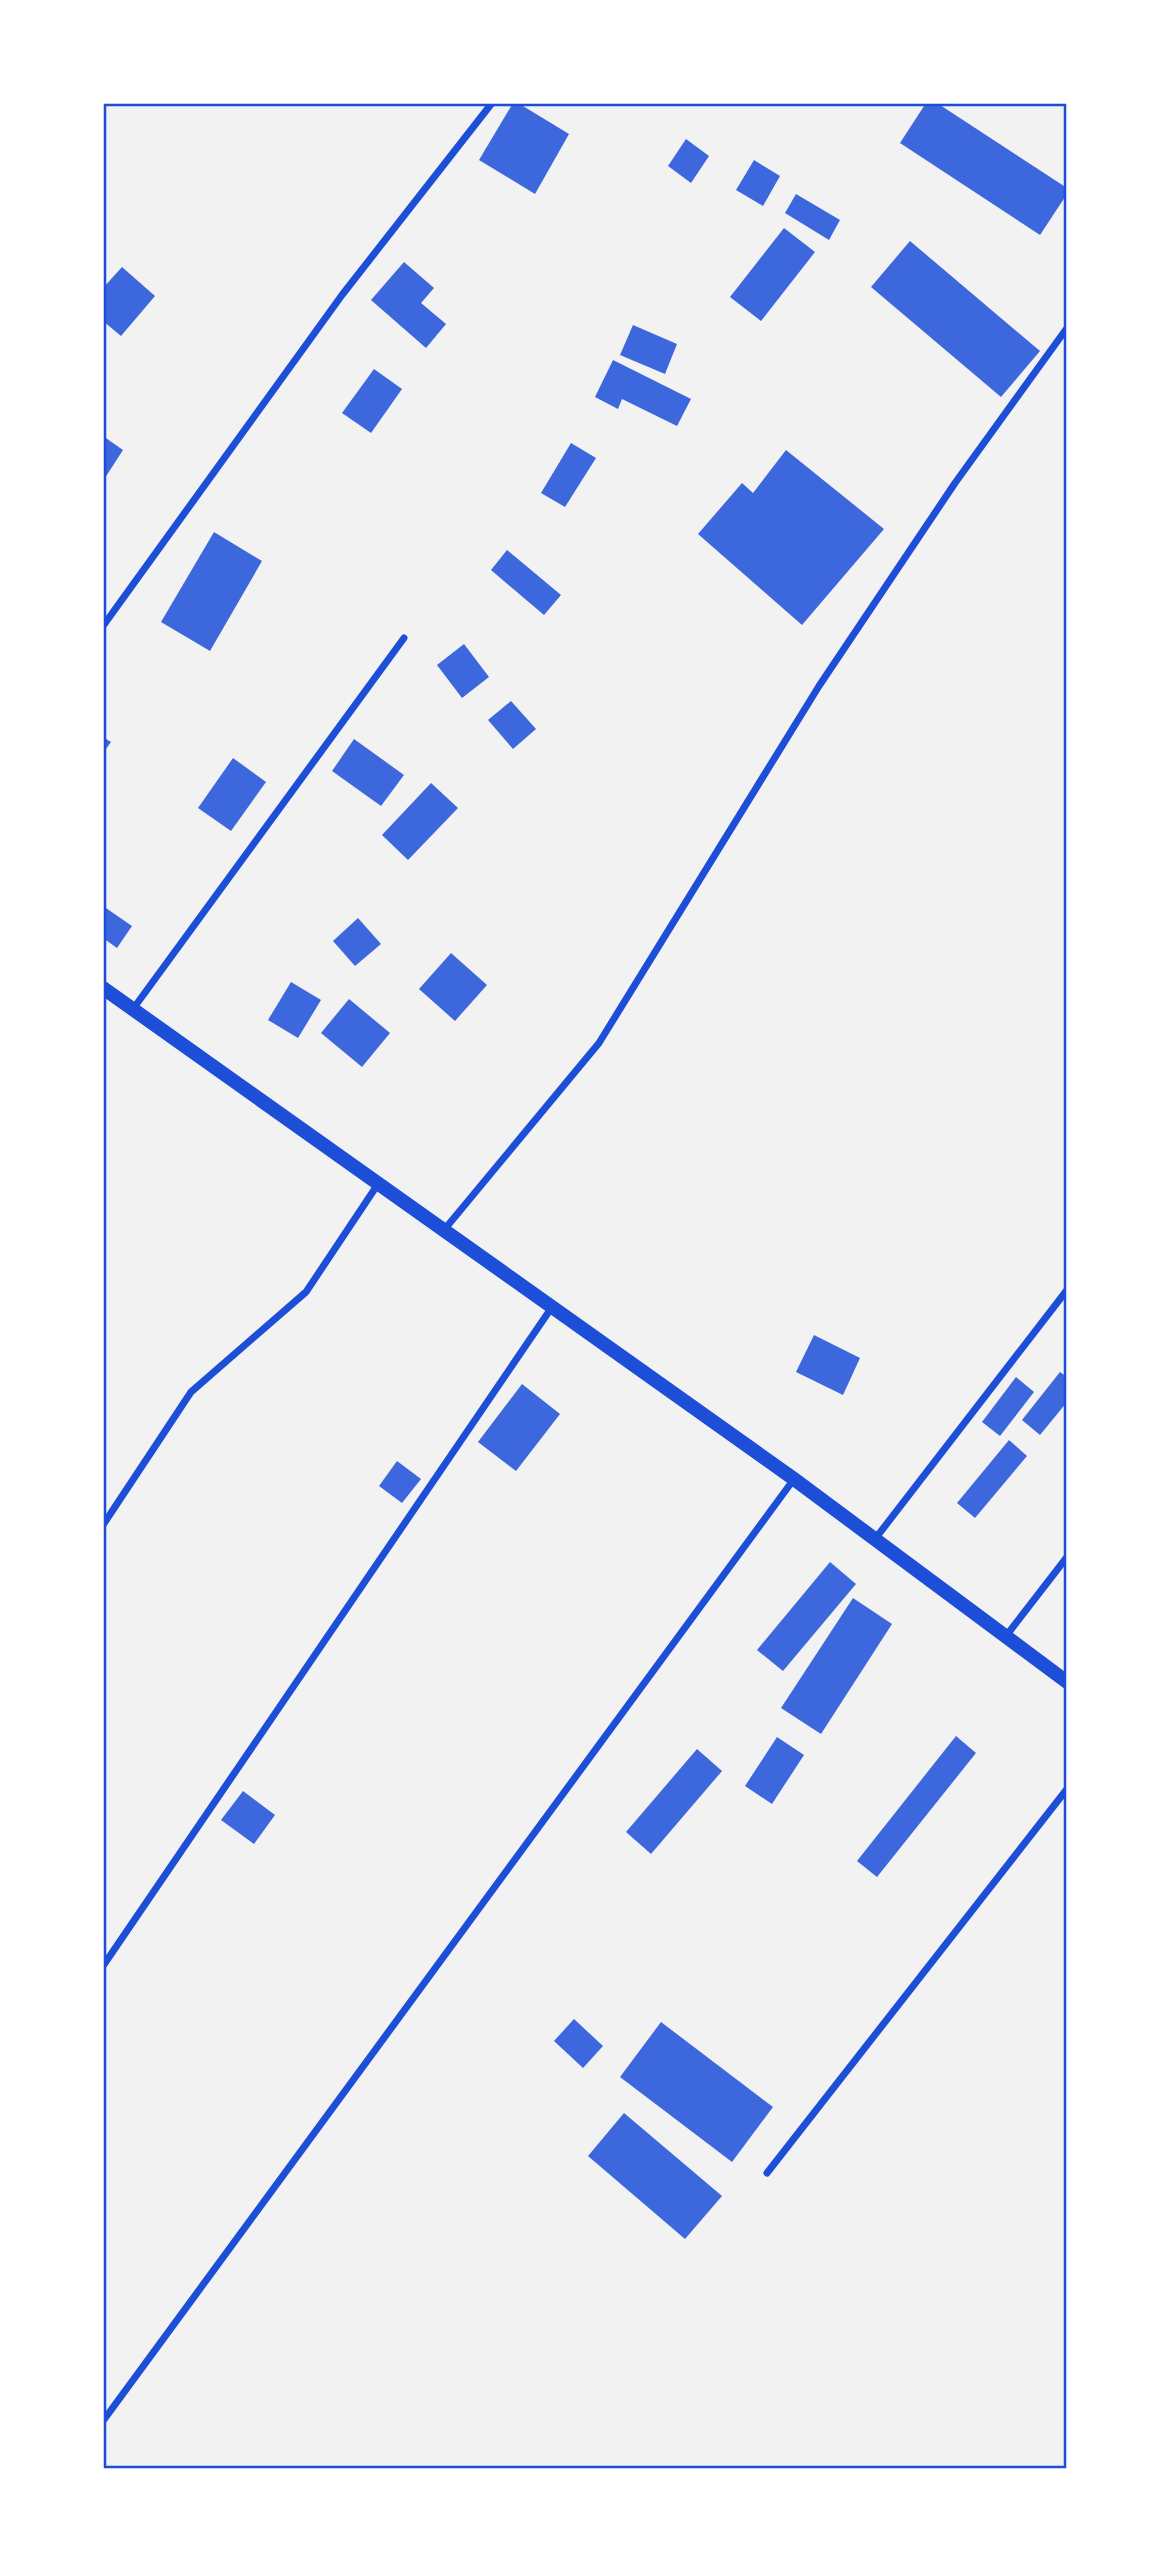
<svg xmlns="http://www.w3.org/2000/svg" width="1170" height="2572" font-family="'Open Sans',sans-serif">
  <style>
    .building { fill: #3d67dc }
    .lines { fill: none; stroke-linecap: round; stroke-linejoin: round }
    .minor { stroke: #1d4ed8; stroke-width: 7 }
    .secondary { stroke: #1d4ed8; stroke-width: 14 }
    .neatline { fill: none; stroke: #1d4ed8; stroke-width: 2.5 }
  </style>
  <rect width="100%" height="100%" fill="#f2f2f2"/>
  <g class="building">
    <path d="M513 103H518L569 134 535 194 479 160Z"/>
    <path d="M926 103H937L1067 188V194L1040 235 900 143Z"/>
    <path d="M686 139 709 156 691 183 668 166Z"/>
    <path d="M754 160 780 176 763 206 736 190Z"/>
    <path d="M796 194 840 220 829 240 785 213Z"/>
    <path d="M784 228 815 252 761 321 730 297Z"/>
    <path d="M910 241 1040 351 1001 397 871 287Z"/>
    <path d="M404 262 434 288 421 303 446 324 426 348 371 300Z"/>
    <path d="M122 267 155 296 121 336 103 321V288Z"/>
    <path d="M633 325 677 344 665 374 620 355Z"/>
    <path d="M613 360 691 399 677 426 622 399 618 409 595 397Z"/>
    <path d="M374 369 402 389 371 433 342 413Z"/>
    <path d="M103 436 123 450 103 481Z"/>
    <path d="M571 443 596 458 565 507 541 493Z"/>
    <path d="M786 450 884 529 802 625 698 534 742 483 753 493Z"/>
    <path d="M214 532 262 561 210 651 161 622Z"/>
    <path d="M507 550 561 595 544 615 491 570Z"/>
    <path d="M464 644 489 677 462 698 437 665Z"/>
    <path d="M511 701 536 729 513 749 488 720Z"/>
    <path d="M103 737 111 742 103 753Z"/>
    <path d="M354 739 404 775 381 806 332 771Z"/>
    <path d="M233 758 266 782 231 831 198 808Z"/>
    <path d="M431 783 458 808 408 860 382 835Z"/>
    <path d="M103 906 132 926 117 948 103 938Z"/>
    <path d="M358 918 381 944 355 966 333 941Z"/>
    <path d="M451 953 487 985 455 1021 419 989Z"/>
    <path d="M291 982 321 1000 298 1038 268 1020Z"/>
    <path d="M349 999 390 1033 362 1067 321 1033Z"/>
    <path d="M814 1335 860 1358 843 1395 796 1372Z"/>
    <path d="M1060 1372 1067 1377V1402L1040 1435 1022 1420Z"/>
    <path d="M1016 1377 1034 1392 1000 1436 982 1422Z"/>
    <path d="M522 1384 560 1414 516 1471 478 1442Z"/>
    <path d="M1009 1440 1027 1456 975 1518 957 1503Z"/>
    <path d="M397 1461 421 1479 402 1503 379 1486Z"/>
    <path d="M830 1562 856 1584 783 1671 757 1650Z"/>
    <path d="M853 1598 892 1624 821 1734 781 1708Z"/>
    <path d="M956 1736 976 1753 877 1877 857 1861Z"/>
    <path d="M777 1737 804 1755 772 1804 745 1786Z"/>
    <path d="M697 1749 722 1771 651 1854 626 1832Z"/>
    <path d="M243 1791 275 1815 254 1844 221 1820Z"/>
    <path d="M574 2019 603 2046 583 2068 554 2041Z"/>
    <path d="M661 2022 773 2107 732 2162 620 2077Z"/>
    <path d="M624 2113 722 2196 685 2239 588 2156Z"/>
  </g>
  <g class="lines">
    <g class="minor">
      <path d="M103 626 342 295 492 103"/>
      <path d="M133 1009 404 638"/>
      <path d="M444 1230 599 1043 819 686 955 483 1067 328"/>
      <path d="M103 1525 191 1392 306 1292 378 1184"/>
      <path d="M875 1539 1067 1290"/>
      <path d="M1006 1636 1067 1557"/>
      <path d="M103 1966 552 1307"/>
      <path d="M767 2173 1067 1789"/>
      <path d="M103 2421 794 1479"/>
    </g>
    <path class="secondary" d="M103 988 794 1479 1067 1682"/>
  </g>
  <rect width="1170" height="2572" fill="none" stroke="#ffffff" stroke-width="210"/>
  <rect x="105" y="105" width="960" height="2362" class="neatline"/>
</svg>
